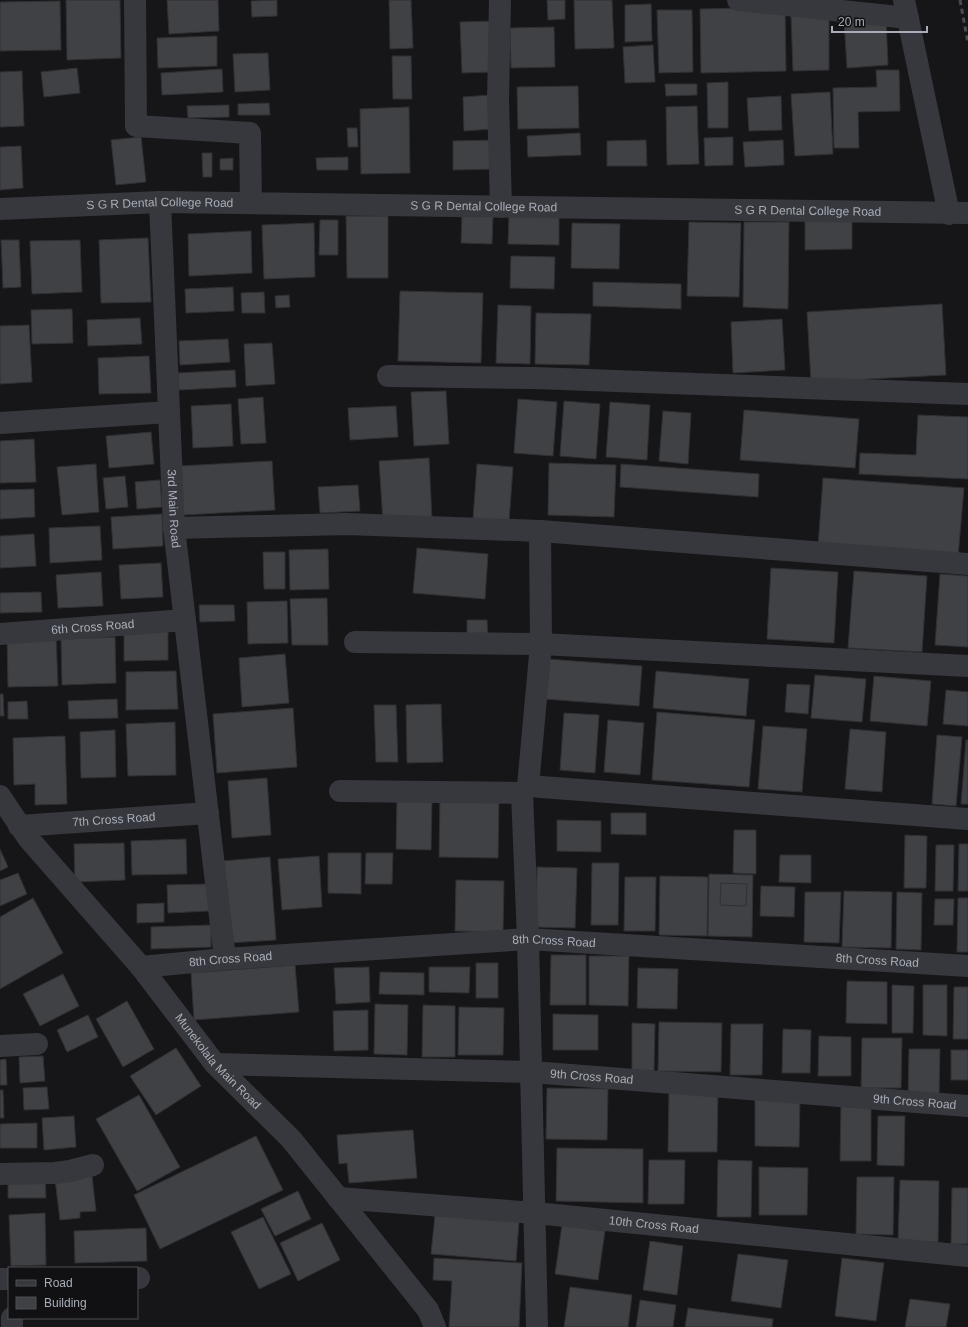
<svg xmlns="http://www.w3.org/2000/svg" width="968" height="1327" font-family="Helvetica,sans-serif">
  <style>
    .building { fill: #404145; stroke: #303034 }
    .lines { fill: none; stroke-linecap: round; stroke-linejoin: round }
    .minor { stroke: #37383d; stroke-width: 22 }
    .tertiary { stroke: #37383d; stroke-width: 22 }
    .rail { stroke: #4a4c52; stroke-width: 3; stroke-dasharray: 5 4; stroke-linecap: butt }
    .labels { text-anchor: middle; stroke-width: 3; stroke-linejoin: round; paint-order: stroke }
    .street-label { font-size: 12px; fill: #a8adb8; stroke: #111113 }
  </style>
  <rect width="100%" height="100%" fill="#161618"/>
  <g class="building">
    <path d="M66 0H120L121 58 67 60Z"/>
    <path d="M167 0H218L219 31 169 34Z"/>
    <path d="M277 0V16L252 17 251 1Z"/>
    <path d="M389 0H411L413 48 390 49Z"/>
    <path d="M547 0H565V19L548 20Z"/>
    <path d="M574 0H612L614 48 575 49Z"/>
    <path d="M60 1 61 50 0 51V2Z"/>
    <path d="M651 4 652 41 625 42V5Z"/>
    <path d="M785 7 786 71 701 73 700 9Z"/>
    <path d="M657 10H692L693 72 659 73Z"/>
    <path d="M829 14V70L793 71 791 15Z"/>
    <path d="M886 18 888 65 847 68 844 20Z"/>
    <path d="M494 21 495 72 462 73 460 22Z"/>
    <path d="M554 27 555 67 511 68 510 28Z"/>
    <path d="M217 36V66L158 68 157 38Z"/>
    <path d="M653 45 655 82 625 83 623 47Z"/>
    <path d="M268 53 270 90 235 92 233 54Z"/>
    <path d="M392 56H411L412 99H393Z"/>
    <path d="M77 68 80 93 44 97 41 72Z"/>
    <path d="M222 69 223 92 162 95 161 73Z"/>
    <path d="M876 70H899L900 111 858 112 859 148H834L833 88 877 87Z"/>
    <path d="M22 71 24 126 0 127V72Z"/>
    <path d="M728 82V128H708L707 83Z"/>
    <path d="M665 84H697V95L666 96Z"/>
    <path d="M578 86 579 128 518 129 517 87Z"/>
    <path d="M830 92 833 154 795 156 791 94Z"/>
    <path d="M490 95 492 129 464 131 463 97Z"/>
    <path d="M781 96 782 130 749 131 747 98Z"/>
    <path d="M269 103 270 115H238V104Z"/>
    <path d="M229 105V117L188 118 187 106Z"/>
    <path d="M697 106 699 164 667 165 666 107Z"/>
    <path d="M409 107 410 173 361 174 360 109Z"/>
    <path d="M347 128H357L358 147H348Z"/>
    <path d="M580 133 581 155 528 157 527 136Z"/>
    <path d="M141 137 146 182 116 185 111 140Z"/>
    <path d="M733 137V165L705 166 704 138Z"/>
    <path d="M496 140 497 169 453 170V141Z"/>
    <path d="M646 140 647 166H607V141Z"/>
    <path d="M783 140 784 165 745 167 743 142Z"/>
    <path d="M21 146 23 188 0 190V147Z"/>
    <path d="M202 153H212V177H203Z"/>
    <path d="M348 157V170H317L316 158Z"/>
    <path d="M233 158V170H220V159Z"/>
    <path d="M509 214 559 216V245L508 244Z"/>
    <path d="M462 215 493 216 492 244 461 243Z"/>
    <path d="M346 216H388V278H347Z"/>
    <path d="M805 216H852V249L805 250Z"/>
    <path d="M320 220H338V255H319Z"/>
    <path d="M689 222 741 223 739 297 687 296Z"/>
    <path d="M744 222H789L788 309 743 307Z"/>
    <path d="M314 223 315 277 264 279 262 225Z"/>
    <path d="M572 223 620 224 619 269 571 268Z"/>
    <path d="M251 231 252 273 189 276 188 234Z"/>
    <path d="M148 238 151 302 101 303 99 240Z"/>
    <path d="M1 240H19L21 287 3 288Z"/>
    <path d="M80 240 82 292 32 294 30 241Z"/>
    <path d="M511 256 555 257 554 289 510 288Z"/>
    <path d="M593 282 681 284V309L593 306Z"/>
    <path d="M233 287 234 311 186 313 185 289Z"/>
    <path d="M400 291 483 293 481 363 398 361Z"/>
    <path d="M264 292 265 313H242L241 293Z"/>
    <path d="M289 295 290 307 276 308 275 296Z"/>
    <path d="M942 304 946 375 811 382 807 312Z"/>
    <path d="M498 305 531 306 530 364 496 363Z"/>
    <path d="M72 309 73 343 32 344 31 310Z"/>
    <path d="M536 313 591 314 589 365 535 364Z"/>
    <path d="M140 318 142 344 88 346 87 320Z"/>
    <path d="M782 319 785 370 733 373 731 322Z"/>
    <path d="M29 325 32 382 0 384V326Z"/>
    <path d="M228 339 230 362 180 365 179 341Z"/>
    <path d="M272 343 275 384 246 386 244 344Z"/>
    <path d="M149 356 151 393 99 394 98 358Z"/>
    <path d="M235 370 236 387 179 390 178 373Z"/>
    <path d="M446 391 449 444 414 446 411 392Z"/>
    <path d="M263 397 266 443 241 444 238 399Z"/>
    <path d="M518 399 557 402 553 456 514 453Z"/>
    <path d="M564 401 600 404 596 459 560 456Z"/>
    <path d="M610 402 650 405 647 460 606 457Z"/>
    <path d="M231 404 233 446 193 448 191 406Z"/>
    <path d="M396 406 398 437 350 440 348 408Z"/>
    <path d="M744 410 859 419 855 468 740 460Z"/>
    <path d="M663 411 691 413 688 464 659 461Z"/>
    <path d="M918 415 968 417V479L859 474 860 453 916 455Z"/>
    <path d="M151 432 154 464 109 468 106 436Z"/>
    <path d="M34 439 36 482 0 483V441Z"/>
    <path d="M429 458 432 519 383 522 379 461Z"/>
    <path d="M272 461 275 510 183 515 180 466Z"/>
    <path d="M549 463 616 465 614 517 548 515Z"/>
    <path d="M96 464 99 512 62 515 57 467Z"/>
    <path d="M477 464 513 467 509 522 473 519Z"/>
    <path d="M621 464 759 474 758 497 620 487Z"/>
    <path d="M125 476 128 507 106 509 103 478Z"/>
    <path d="M823 478 964 488 958 557 818 547Z"/>
    <path d="M160 480 162 507 137 509 135 482Z"/>
    <path d="M358 485 360 511 320 513 318 487Z"/>
    <path d="M34 489 35 517 0 519V490Z"/>
    <path d="M162 514 163 546 113 549 111 517Z"/>
    <path d="M100 526 102 560 50 563 49 528Z"/>
    <path d="M34 534 36 566 0 568V536Z"/>
    <path d="M417 548 488 554 485 599 413 593Z"/>
    <path d="M328 549 329 589 290 590 289 550Z"/>
    <path d="M263 552H285V589H264Z"/>
    <path d="M161 563 163 597 121 599 119 565Z"/>
    <path d="M771 568 838 572 834 643 767 639Z"/>
    <path d="M854 571 927 576 922 652 848 648Z"/>
    <path d="M101 572 103 606 58 608 56 575Z"/>
    <path d="M940 574 968 576V647L935 645Z"/>
    <path d="M41 592 42 612 0 613V593Z"/>
    <path d="M327 598 328 645H292L290 599Z"/>
    <path d="M287 601 288 643 248 644 247 602Z"/>
    <path d="M199 605H234L235 621 200 622Z"/>
    <path d="M467 620H487L488 638H467Z"/>
    <path d="M168 631V660L124 661V632Z"/>
    <path d="M56 636 58 686 8 687 7 637Z"/>
    <path d="M115 637 116 683 62 685 61 639Z"/>
    <path d="M285 654 289 703 242 707 239 658Z"/>
    <path d="M547 659 642 666 639 706 544 699Z"/>
    <path d="M176 671 178 709 126 710V672Z"/>
    <path d="M656 671 749 679 746 716 653 708Z"/>
    <path d="M815 675 866 679 862 722 811 718Z"/>
    <path d="M874 676 931 681 927 726 870 721Z"/>
    <path d="M787 684 810 685 808 714 785 712Z"/>
    <path d="M946 690 968 692V726L943 724Z"/>
    <path d="M0 694H3L4 716H0Z"/>
    <path d="M117 699 118 718 69 719 68 701Z"/>
    <path d="M27 701 28 719H8V702Z"/>
    <path d="M441 704 443 762 407 763 406 705Z"/>
    <path d="M374 705H396L398 762H376Z"/>
    <path d="M293 708 297 767 217 773 213 714Z"/>
    <path d="M657 712 755 720 749 787 652 780Z"/>
    <path d="M564 713 599 715 595 773 560 770Z"/>
    <path d="M608 720 644 723 640 775 604 772Z"/>
    <path d="M175 722 176 775 128 776 126 724Z"/>
    <path d="M763 726 807 729 802 792 758 789Z"/>
    <path d="M850 729 886 732 882 792 845 789Z"/>
    <path d="M115 730 116 777 81 778 80 732Z"/>
    <path d="M937 735 962 737 956 806 932 804Z"/>
    <path d="M65 736 67 804 35 805V784L14 785 13 738Z"/>
    <path d="M966 740H968V804H961Z"/>
    <path d="M267 778 271 835 232 838 228 781Z"/>
    <path d="M440 796 499 797 498 858 439 857Z"/>
    <path d="M397 797 432 798 431 850 396 849Z"/>
    <path d="M611 813H646V835L611 834Z"/>
    <path d="M557 820 601 821V852L557 851Z"/>
    <path d="M734 830H756V874L733 873Z"/>
    <path d="M905 835 927 836 926 888H904Z"/>
    <path d="M186 839 187 874 132 875 131 841Z"/>
    <path d="M124 843 125 880 75 882 74 844Z"/>
    <path d="M959 844H968V891H958Z"/>
    <path d="M936 845H954L953 891H935Z"/>
    <path d="M0 849 8 867 0 871Z"/>
    <path d="M328 853H361V894L328 893Z"/>
    <path d="M366 853H393L392 884H365Z"/>
    <path d="M780 855H811V883L779 882Z"/>
    <path d="M319 856 322 907 282 910 278 859Z"/>
    <path d="M270 857 276 940 228 943 222 861Z"/>
    <path d="M592 863H619L618 925H591Z"/>
    <path d="M537 867 577 868 575 928 536 927Z"/>
    <path d="M18 873 27 894 0 906V880Z"/>
    <path d="M709 874 753 875 752 937 708 936Z"/>
    <path d="M660 876 708 877 707 936 659 935Z"/>
    <path d="M625 877H656L655 931H624Z"/>
    <path d="M456 880 504 881 503 932 455 931Z"/>
    <path d="M721 883 747 884 746 906 720 905Z"/>
    <path d="M208 884 209 911 168 913 167 885Z"/>
    <path d="M761 886 795 887 794 917 760 916Z"/>
    <path d="M844 891 892 892 891 948 842 947Z"/>
    <path d="M805 892H841L839 943 804 942Z"/>
    <path d="M897 892 922 893 921 950 896 949Z"/>
    <path d="M33 898 63 953 0 989V917Z"/>
    <path d="M958 898H968V952H957Z"/>
    <path d="M935 899H954L953 925H934Z"/>
    <path d="M164 903V922L137 923V904Z"/>
    <path d="M211 925V947L151 949V927Z"/>
    <path d="M551 955H586V1005H550Z"/>
    <path d="M589 956H629L628 1006 589 1005Z"/>
    <rect x="476" y="963" width="22" height="35"/>
    <path d="M295 965 299 1012 194 1020 191 973Z"/>
    <path d="M369 967 370 1002 336 1004 334 968Z"/>
    <path d="M429 967H470L469 993 429 992Z"/>
    <path d="M638 968 678 969 677 1009 637 1008Z"/>
    <path d="M380 972 424 973V995L379 994Z"/>
    <path d="M63 974 79 1006 40 1026 23 994Z"/>
    <path d="M847 981 887 982V1024L846 1023Z"/>
    <path d="M892 985 914 986 913 1033H892Z"/>
    <path d="M923 985H947V1036L923 1035Z"/>
    <path d="M954 987H968V1039H953Z"/>
    <path d="M127 1001 154 1049 123 1067 96 1019Z"/>
    <path d="M375 1004 408 1005 407 1055 374 1054Z"/>
    <path d="M423 1005 455 1006V1057H422Z"/>
    <path d="M459 1007 504 1008 503 1055H458Z"/>
    <path d="M368 1010V1050L334 1051 333 1011Z"/>
    <path d="M553 1014 598 1015V1050H553Z"/>
    <path d="M88 1015 98 1037 67 1052 57 1030Z"/>
    <path d="M659 1022 722 1023 721 1072 658 1071Z"/>
    <path d="M632 1023 655 1024 654 1071 632 1070Z"/>
    <path d="M731 1024H763L762 1075H730Z"/>
    <path d="M783 1029 811 1030 810 1073H782Z"/>
    <path d="M819 1036 851 1037V1076H818Z"/>
    <path d="M862 1038H902L901 1088H861Z"/>
    <path d="M176 1048 201 1086 156 1115 130 1076Z"/>
    <path d="M909 1049H940L939 1096H908Z"/>
    <rect x="951" y="1050" width="17" height="30"/>
    <path d="M43 1056 45 1081 20 1083 19 1057Z"/>
    <path d="M6 1059 7 1085H0V1060Z"/>
    <path d="M47 1087 49 1109 24 1110 23 1088Z"/>
    <path d="M547 1088 608 1089 607 1140 546 1139Z"/>
    <path d="M0 1090H3L4 1118H0Z"/>
    <path d="M669 1090 718 1091 717 1152H668Z"/>
    <path d="M139 1095 180 1167 137 1191 96 1119Z"/>
    <path d="M755 1096 800 1097 799 1147 755 1146Z"/>
    <path d="M841 1105 871 1106V1161H840Z"/>
    <path d="M74 1116 76 1147 44 1150 42 1118Z"/>
    <path d="M878 1116H905L904 1166 877 1165Z"/>
    <path d="M37 1123V1148H0V1124Z"/>
    <path d="M413 1130 417 1178 349 1183 347 1163 339 1164 337 1135Z"/>
    <path d="M256 1136 283 1190 160 1249 134 1195Z"/>
    <path d="M557 1148 643 1149V1203L556 1201Z"/>
    <path d="M649 1160H685L684 1204H648Z"/>
    <path d="M718 1160 752 1161 751 1217H717Z"/>
    <path d="M759 1167 808 1168 807 1215H759Z"/>
    <path d="M92 1176 96 1211 80 1212V1218L60 1220 55 1179Z"/>
    <path d="M45 1177 46 1198H8V1178Z"/>
    <path d="M857 1177H894L893 1235 856 1234Z"/>
    <path d="M900 1180 939 1181 938 1242H898Z"/>
    <path d="M952 1188H968V1244H951Z"/>
    <path d="M298 1191 311 1219 275 1236 261 1209Z"/>
    <path d="M45 1213 46 1265 11 1266 9 1215Z"/>
    <path d="M435 1215 519 1222 516 1261 431 1254Z"/>
    <path d="M263 1217 291 1274 259 1289 231 1232Z"/>
    <path d="M322 1223 340 1260 298 1281 280 1243Z"/>
    <path d="M562 1225 605 1231 598 1280 555 1274Z"/>
    <path d="M146 1228 147 1261 75 1263 74 1231Z"/>
    <path d="M650 1241 683 1246 677 1295 643 1290Z"/>
    <path d="M738 1254 788 1260 781 1308 731 1301Z"/>
    <path d="M434 1258 522 1263 519 1327H449L452 1281 433 1280Z"/>
    <path d="M842 1258 884 1263 876 1321 835 1316Z"/>
    <path d="M570 1287 632 1295 628 1327H564Z"/>
    <path d="M910 1299 950 1304 946 1327H905Z"/>
    <path d="M640 1300 676 1305 673 1327H636Z"/>
    <path d="M688 1308 773 1319 772 1327H685Z"/>
  </g>
  <g class="lines">
    <g class="minor">
      <path d="M135 0 136 126 250 133 251 203"/>
      <path d="M500 0 498 100 501 207"/>
      <path d="M738 0 908 18"/>
      <path d="M904 0 949 214"/>
      <path id="s1" d="M160 202 174 528 225 959"/>
      <path d="M388 376 535 378 968 394"/>
      <path d="M0 423 169 412"/>
      <path d="M174 528 347 524 540 531 968 564"/>
      <path id="s2" d="M0 634 185 620"/>
      <path d="M355 642 541 644 968 666"/>
      <path d="M528 786 968 819"/>
      <path d="M340 791 522 793"/>
      <path id="s3" d="M19 826 208 813"/>
      <path id="s4" d="M141 967 225 959 528 939 968 966"/>
      <path d="M0 1046 37 1044"/>
      <path id="s5" d="M215 1064 532 1072 968 1106"/>
      <path d="M0 1174 55 1173 70 1171 93 1165"/>
      <path id="s6" d="M338 1198 535 1213 968 1256"/>
      <path d="M137 1278H139"/>
      <path d="M0 1279H9"/>
      <path d="M12 1327V1318"/>
      <path d="M537 1327 528 939 522 793 528 786 541 644 540 531"/>
    </g>
    <g class="tertiary">
      <path id="s7" d="M0 209 160 202 968 213"/>
      <path id="s8" d="M0 796 28 838 141 967 215 1064 291 1139 428 1310 435 1327"/>
    </g>
    <path class="rail" d="M960 0 968 43"/>
  </g>
  <g class="labels">
    <g class="street-label">
      <text dy="4" stroke="none"><textPath href="#s7" startOffset="160">S G R Dental College Road</textPath></text>
      <text dy="4" stroke="none"><textPath href="#s7" startOffset="484">S G R Dental College Road</textPath></text>
      <text dy="4" stroke="none"><textPath href="#s7" startOffset="808">S G R Dental College Road</textPath></text>
      <text dy="4" stroke="none"><textPath href="#s1" startOffset="307">3rd Main Road</textPath></text>
      <text dy="4" stroke="none"><textPath href="#s2" startOffset="93">6th Cross Road</textPath></text>
      <text dy="4" stroke="none"><textPath href="#s3" startOffset="95">7th Cross Road</textPath></text>
      <text dy="4" stroke="none"><textPath href="#s4" startOffset="414">8th Cross Road</textPath></text>
      <text dy="4" stroke="none"><textPath href="#s4" startOffset="90">8th Cross Road</textPath></text>
      <text dy="4" stroke="none"><textPath href="#s4" startOffset="738">8th Cross Road</textPath></text>
      <text dy="4" stroke="none"><textPath href="#s8" startOffset="344">Munekolala Main Road</textPath></text>
      <text dy="4" stroke="none"><textPath href="#s5" startOffset="377">9th Cross Road</textPath></text>
      <text dy="4" stroke="none"><textPath href="#s5" startOffset="701">9th Cross Road</textPath></text>
      <text dy="4" stroke="none"><textPath href="#s6" startOffset="317">10th Cross Road</textPath></text>
    </g>
  </g>
  <rect x="8" y="1267" width="130" height="52" fill="#111113" stroke="#4d4f55"/>
  <rect x="16" y="1280" width="20" height="6" fill="#37383d" stroke="#4d4f55"/>
  <text x="44" y="1287" font-size="12" fill="#a8adb8">Road</text>
  <rect x="16" y="1297" width="20" height="12" fill="#404145" stroke="#4d4f55"/>
  <text x="44" y="1307" font-size="12" fill="#a8adb8">Building</text>
  <path d="M832 26v6h95v-6" fill="none" stroke="#a8adb8" stroke-width="2"/>
  <text x="838" y="26" font-size="12" fill="#a8adb8" stroke="#111113" stroke-width="3" paint-order="stroke">20 m</text>
</svg>
